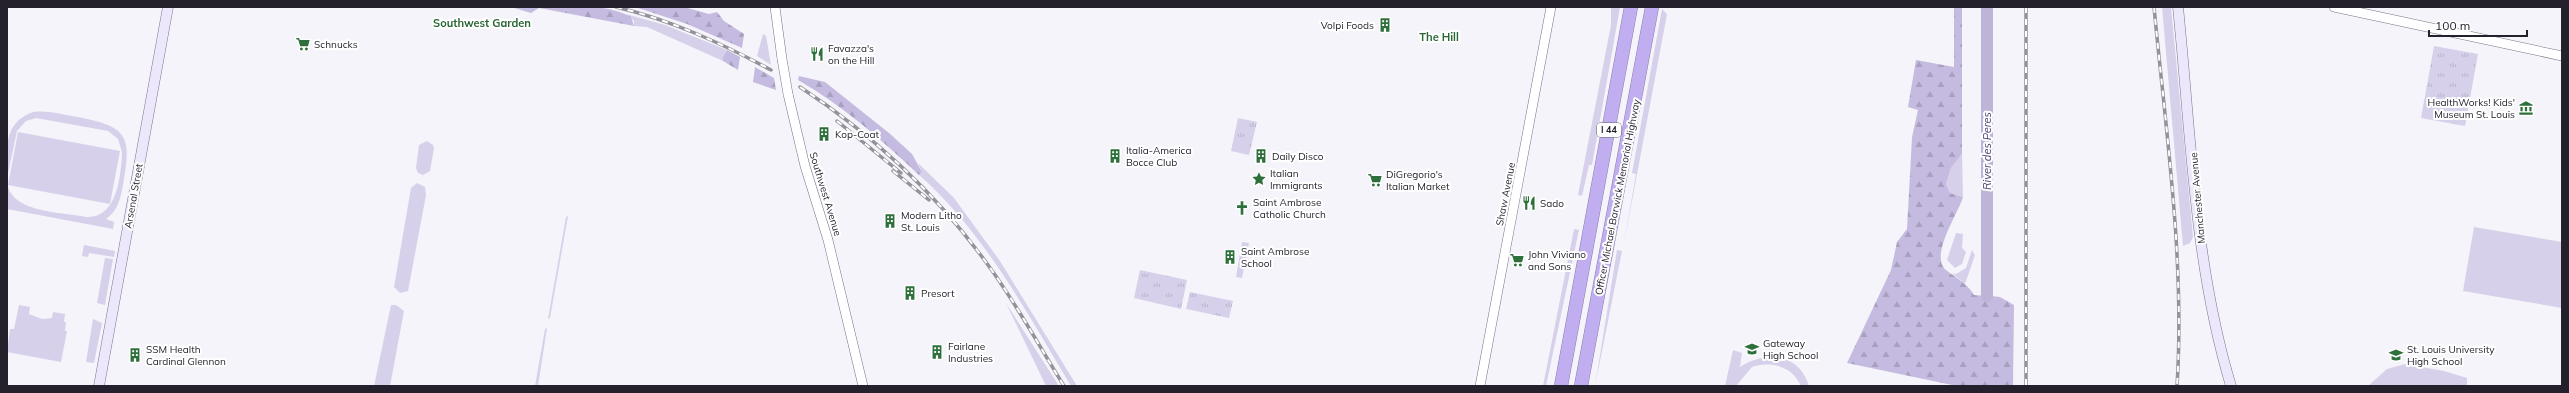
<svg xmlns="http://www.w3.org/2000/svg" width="2569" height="393" font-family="Mulish,sans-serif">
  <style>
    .grass { fill: #d7d0ea }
    .forest { fill: url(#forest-firs) }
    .park { fill: url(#park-tufts) }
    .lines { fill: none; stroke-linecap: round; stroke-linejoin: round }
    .river { stroke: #bdb4d8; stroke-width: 12 }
    .tertiary-casing { stroke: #79728d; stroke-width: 10 }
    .secondary-casing { stroke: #79728d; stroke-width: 11 }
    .motorway-casing { stroke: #8a7dac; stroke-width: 14 }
    .tertiary { stroke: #fff; stroke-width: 9 }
    .secondary { stroke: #ece7fa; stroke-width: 10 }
    .motorway { stroke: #c1aef0; stroke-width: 13 }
    .rail-casing { stroke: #939199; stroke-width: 3.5 }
    .rail { stroke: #fff; stroke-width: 2; stroke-dasharray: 6; stroke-linecap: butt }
    .tertiary-bridge-casing { stroke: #79728d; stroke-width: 10; stroke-linecap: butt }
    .tertiary-bridge { stroke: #fff; stroke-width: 9 }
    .labels { text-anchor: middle; stroke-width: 4; stroke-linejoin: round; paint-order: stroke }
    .shield { fill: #fff; stroke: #66646c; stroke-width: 1 }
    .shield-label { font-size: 9px; font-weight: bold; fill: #24212d }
    .poi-label { font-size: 10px; fill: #24212d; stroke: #fff; text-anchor: start }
    .street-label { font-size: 10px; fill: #24212d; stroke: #fff }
    .neighbourhood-label { font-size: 11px; font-weight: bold; fill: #296635; stroke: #fff }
    .water-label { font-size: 11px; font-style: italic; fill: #524274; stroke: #fff }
  </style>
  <defs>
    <pattern id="forest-firs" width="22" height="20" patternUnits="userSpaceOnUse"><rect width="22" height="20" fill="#c5bbe0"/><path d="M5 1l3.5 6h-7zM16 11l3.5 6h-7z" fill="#a9a0c0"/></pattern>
    <pattern id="park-tufts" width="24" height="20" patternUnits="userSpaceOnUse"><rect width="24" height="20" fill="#d7d0ea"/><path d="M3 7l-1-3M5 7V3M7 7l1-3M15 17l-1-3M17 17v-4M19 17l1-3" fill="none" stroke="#b8b2c9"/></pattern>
  </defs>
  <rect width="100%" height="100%" fill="#f5f4fa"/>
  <g class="grass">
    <path d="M1611 7H1620L1592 165H1589L1582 196 1578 195 1611 25Z"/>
    <path d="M2162 7H2171L2193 237 2190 243 2183 246Z"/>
    <path d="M1662 9 1667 14 1623 249 1636 174 1632 173Z"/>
    <path d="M626 14 665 25 727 50 723 57V61L647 27 634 26V21Z"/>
    <path d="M763 34 766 36 771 65 757 56Z"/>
    <path d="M33 112C48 110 63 115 78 117 122 126 133 132 124 179 121 195 120 209 106 219L114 222 113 229 7 209V182C10 213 62 212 86 217 117 219 121 176 122 152L118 139 108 131 36 118 26 121 17 131 7 178C7 151 2 123 33 112Z"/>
    <path d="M18 132 120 151 110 204 8 185Z"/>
    <path d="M427 141 433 145 434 148 430 171 423 175 418 173 416 168 419 145Z"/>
    <path d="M1962 154 1963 197 1950 193 1946 184 1951 168Z"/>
    <path d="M918 163 954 198 1000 261 1077 386H1071C1027 313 984 232 919 175L922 172Z"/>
    <path d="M417 183 425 187 426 195 408 291 400 293 394 287 411 188Z"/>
    <path d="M568 216 550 318 548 319 566 217Z"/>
    <path d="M2474 227 2562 242V308L2463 291Z"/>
    <path d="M1574 229 1579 230 1546 386H1543Z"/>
    <path d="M1956 233 1963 234 1962 248 1966 252 1962 264 1955 268 1947 260Z"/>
    <path d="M1242 242 1249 243 1242 278 1236 277Z"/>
    <path d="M84 245 115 251 114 257 89 253 88 257 82 256Z"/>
    <path d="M1617 250 1622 251 1595 386Z"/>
    <path d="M1972 250 1975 255 1965 284 1952 273 1956 274 1966 268Z"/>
    <path d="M105 258 113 259 105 305 97 303Z"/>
    <path d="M1006 303 1059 386H1046Z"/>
    <path d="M19 305 30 307 29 314 42 319 52 318 53 312 65 314 64 322H66L65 331H67L61 362 7 352 10 329H14Z"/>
    <path d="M391 305H396L404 311 390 386H374Z"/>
    <path d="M93 319 102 323 94 363 86 362Z"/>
    <path d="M547 328 538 386H535L545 329Z"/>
    <path d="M1733 350 1742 353 1740 367C1764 351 1799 352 1809 386H1801C1792 366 1772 361 1752 367L1736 386H1725Z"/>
    <path d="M2405 364 2444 371 2467 378V385L2471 386H2368L2387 369Z"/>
  </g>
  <g class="forest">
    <path d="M511 7C546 7 601 0 631 17L634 26 539 8 531 13Z"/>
    <path d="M635 7H684L709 14 717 12 724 21 744 34 742 48 687 24Z"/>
    <path d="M1954 7H1962V154L1951 168 1946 184 1950 193 1963 197C1958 214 1929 256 1946 270 1956 278 1967 283 1974 295L2000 297 2014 305 2013 386H1957L1847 363 1891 270 1897 242 1907 229 1912 137 1918 110 1908 107 1916 60 1954 67Z"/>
    <path d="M727 50 740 57 738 70 723 61V57Z"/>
    <path d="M755 67 774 78 776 90 753 82Z"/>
    <path d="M799 76 825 82 889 133 912 154 922 172 919 175C881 139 843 106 798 80Z"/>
  </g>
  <g class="park">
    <path d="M2434 46 2478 54 2465 126 2421 118Z"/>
    <path d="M1238 118 1257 122 1249 155 1231 151Z"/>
    <path d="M1140 270 1187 280 1181 309 1134 298Z"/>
    <path d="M1190 292 1233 301 1229 318 1186 309Z"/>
  </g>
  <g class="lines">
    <path class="river" d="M1987 7V296"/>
    <defs>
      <g id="tertiary">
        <path d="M775 7 782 59"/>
        <path d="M2334 7 2562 56"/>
        <path d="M788 94 805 166 828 240 863 386"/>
        <path d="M1480 386 1551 7"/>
      </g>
      <g id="secondary">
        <path d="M2178 7C2191 134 2194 264 2231 386"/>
        <path d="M99 386 168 7"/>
      </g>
      <g id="motorway">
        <path d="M1561 386 1631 7"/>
        <path d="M1581 386 1652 7"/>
      </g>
    </defs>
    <use href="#tertiary" class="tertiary-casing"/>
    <use href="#secondary" class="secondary-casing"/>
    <use href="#motorway" class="motorway-casing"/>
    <use href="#tertiary" class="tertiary"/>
    <use href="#secondary" class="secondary"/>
    <use href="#motorway" class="motorway"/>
    <defs>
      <g id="rail">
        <path d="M616 7C671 20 721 43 771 70"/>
        <path d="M2026 7V386"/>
        <path d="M2154 7C2166 133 2185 260 2177 386"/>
        <path d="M800 87C873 135 937 194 988 265 1016 303 1039 346 1064 386"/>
        <path d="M837 121 901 173"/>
        <path d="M893 171 929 200"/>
      </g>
    </defs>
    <use href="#rail" class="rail-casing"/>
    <use href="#rail" class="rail"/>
    <defs>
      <path id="tertiary-bridge" d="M782 59 788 94"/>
    </defs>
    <use href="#tertiary-bridge" class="tertiary-bridge-casing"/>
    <use href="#tertiary-bridge" class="tertiary-bridge"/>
  </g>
  <defs>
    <symbol id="building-bare" viewBox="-9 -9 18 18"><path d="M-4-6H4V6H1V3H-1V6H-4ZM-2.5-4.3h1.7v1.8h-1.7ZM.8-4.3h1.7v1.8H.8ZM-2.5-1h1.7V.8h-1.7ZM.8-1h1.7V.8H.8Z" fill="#2d703b" stroke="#fff" stroke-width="2.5" paint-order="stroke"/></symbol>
    <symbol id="supermarket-bare" viewBox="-9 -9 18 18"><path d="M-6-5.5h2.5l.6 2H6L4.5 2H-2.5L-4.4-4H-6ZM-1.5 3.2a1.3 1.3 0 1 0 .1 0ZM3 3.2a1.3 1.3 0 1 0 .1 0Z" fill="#2d703b" stroke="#fff" stroke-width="2.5" paint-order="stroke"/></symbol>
    <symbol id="restaurant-bare" viewBox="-9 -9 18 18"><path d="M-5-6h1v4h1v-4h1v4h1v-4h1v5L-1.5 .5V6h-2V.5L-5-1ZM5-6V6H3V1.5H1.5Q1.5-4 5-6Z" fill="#2d703b" stroke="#fff" stroke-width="2.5" paint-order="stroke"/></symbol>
    <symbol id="museum-bare" viewBox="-9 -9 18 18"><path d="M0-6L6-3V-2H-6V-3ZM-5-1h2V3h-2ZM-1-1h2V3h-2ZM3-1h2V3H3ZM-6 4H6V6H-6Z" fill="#2d703b" stroke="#fff" stroke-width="2.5" paint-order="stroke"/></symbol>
    <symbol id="sight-bare" viewBox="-9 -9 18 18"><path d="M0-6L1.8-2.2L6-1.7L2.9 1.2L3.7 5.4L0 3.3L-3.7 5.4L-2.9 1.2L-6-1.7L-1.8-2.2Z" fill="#2d703b" stroke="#fff" stroke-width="2.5" paint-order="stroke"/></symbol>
    <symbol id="church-bare" viewBox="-9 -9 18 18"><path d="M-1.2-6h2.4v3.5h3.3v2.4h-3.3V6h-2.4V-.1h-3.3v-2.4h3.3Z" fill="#2d703b" stroke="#fff" stroke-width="2.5" paint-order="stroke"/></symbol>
    <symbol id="school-bare" viewBox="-9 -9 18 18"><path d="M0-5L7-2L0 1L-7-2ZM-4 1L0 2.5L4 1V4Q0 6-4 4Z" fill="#2d703b" stroke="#fff" stroke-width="2.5" paint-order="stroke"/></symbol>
  </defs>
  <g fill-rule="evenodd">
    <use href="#building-bare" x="1375" y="15" width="20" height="20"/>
    <use href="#supermarket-bare" x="293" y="34" width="20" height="20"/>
    <use href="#restaurant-bare" x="807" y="44" width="20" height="20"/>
    <use href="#museum-bare" x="2516" y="98" width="20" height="20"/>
    <use href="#building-bare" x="814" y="124" width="20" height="20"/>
    <use href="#building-bare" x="1105" y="146" width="20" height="20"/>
    <use href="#building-bare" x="1251" y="146" width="20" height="20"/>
    <use href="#sight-bare" x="1249" y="169" width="20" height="20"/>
    <use href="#supermarket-bare" x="1365" y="170" width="20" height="20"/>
    <use href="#restaurant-bare" x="1519" y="193" width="20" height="20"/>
    <use href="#church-bare" x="1232" y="198" width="20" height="20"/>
    <use href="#building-bare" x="880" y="211" width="20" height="20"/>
    <use href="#building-bare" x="1220" y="247" width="20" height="20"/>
    <use href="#supermarket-bare" x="1507" y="250" width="20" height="20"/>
    <use href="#building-bare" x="900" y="283" width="20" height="20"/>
    <use href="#school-bare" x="1742" y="339" width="20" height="20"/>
    <use href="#building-bare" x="927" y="342" width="20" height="20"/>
    <use href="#building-bare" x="125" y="345" width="20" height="20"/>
    <use href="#school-bare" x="2386" y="345" width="20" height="20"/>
  </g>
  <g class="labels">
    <rect class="shield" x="1597" y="123" width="24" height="14" rx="3"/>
    <g class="shield-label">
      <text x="1609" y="133">I 44</text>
    </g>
    <g class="poi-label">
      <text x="1374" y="29" text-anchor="end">Volpi Foods</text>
      <text x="314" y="48">Schnucks</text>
      <text x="828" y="52">Favazza's<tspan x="828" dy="12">on the Hill</tspan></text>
      <text x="2515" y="106" text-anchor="end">HealthWorks! Kids'<tspan x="2515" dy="12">Museum St. Louis</tspan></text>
      <text x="835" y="138">Kop-Coat</text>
      <text x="1126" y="154">Italia-America<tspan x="1126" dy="12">Bocce Club</tspan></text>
      <text x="1272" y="160">Daily Disco</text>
      <text x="1270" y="177">Italian<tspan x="1270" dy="12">Immigrants</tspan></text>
      <text x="1386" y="178">DiGregorio's<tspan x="1386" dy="12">Italian Market</tspan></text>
      <text x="1253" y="206">Saint Ambrose<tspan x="1253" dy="12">Catholic Church</tspan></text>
      <text x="1540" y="207">Sado</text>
      <text x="901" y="219">Modern Litho<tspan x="901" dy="12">St. Louis</tspan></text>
      <text x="1241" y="255">Saint Ambrose<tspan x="1241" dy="12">School</tspan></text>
      <text x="1528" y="258">John Viviano<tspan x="1528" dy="12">and Sons</tspan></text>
      <text x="921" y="297">Presort</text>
      <text x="1763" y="347">Gateway<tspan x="1763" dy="12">High School</tspan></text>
      <text x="948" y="350">Fairlane<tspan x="948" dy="12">Industries</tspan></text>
      <text x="146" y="353">SSM Health<tspan x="146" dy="12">Cardinal Glennon</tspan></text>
      <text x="2407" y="353">St. Louis University<tspan x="2407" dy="12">High School</tspan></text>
    </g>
    <g class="street-label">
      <text transform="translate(826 194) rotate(73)" y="4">Southwest Avenue</text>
      <text transform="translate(1505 194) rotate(-79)" y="4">Shaw Avenue</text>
      <text transform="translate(133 196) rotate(-80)" y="4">Arsenal Street</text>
      <text transform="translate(1617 197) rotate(-79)" y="4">Officer Michael Barwick Memorial Highway</text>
      <text transform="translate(2197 198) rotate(-95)" y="4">Manchester Avenue</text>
    </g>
    <g class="neighbourhood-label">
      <text x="482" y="27">Southwest Garden</text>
      <text x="1439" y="41">The Hill</text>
    </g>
    <g class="water-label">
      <text transform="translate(1987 151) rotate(-90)" y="4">River des Peres</text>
    </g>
  </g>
  <rect width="2569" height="393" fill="none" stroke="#24212d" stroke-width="16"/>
  <path d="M2429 30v6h98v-6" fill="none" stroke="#24212d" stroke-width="2"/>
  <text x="2435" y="30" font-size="12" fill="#24212d" stroke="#ffffff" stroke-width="3" paint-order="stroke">100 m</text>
</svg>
